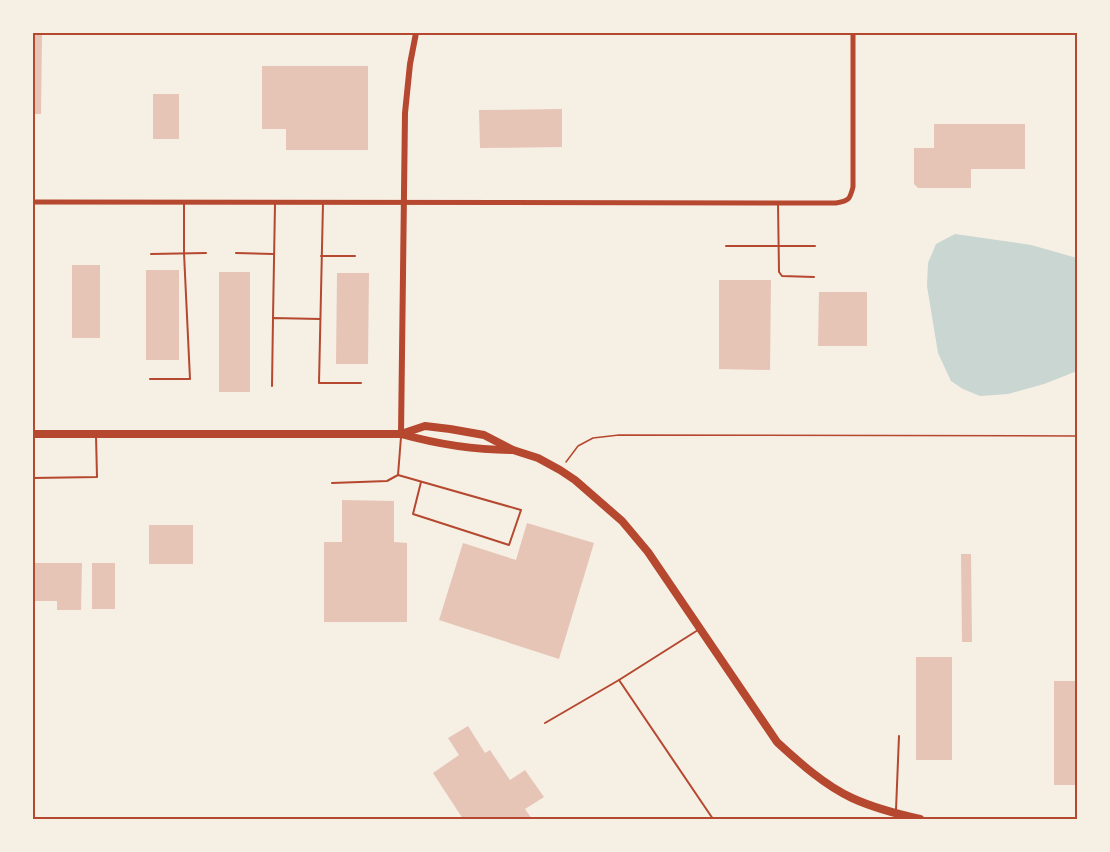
<svg xmlns="http://www.w3.org/2000/svg" width="1110" height="852" font-family="'Noto Serif',serif">
  <style>
    .water { fill: #c9d6d2 }
    .building { fill: #e6c5b7 }
    .lines { fill: none; stroke-linecap: round; stroke-linejoin: round }
    .path { stroke: #b5482f; stroke-width: 1.5 }
    .service { stroke: #b5482f; stroke-width: 2 }
    .minor { stroke: #b5482f; stroke-width: 5 }
    .tertiary { stroke: #b5482f; stroke-width: 6 }
    .secondary { stroke: #b5482f; stroke-width: 8 }
    .neatline { fill: none; stroke: #b5482f; stroke-width: 2 }
  </style>
  <rect width="100%" height="100%" fill="#f6efe4"/>
  <path class="water" d="M955 234 1031 245 1077 258V371L1044 384 1008 394 980 396 963 389 951 381 938 353 927 286 928 263 936 244Z"/>
  <g class="building">
    <path d="M33 35H42L41 114H33Z"/>
    <path d="M262 66H368V150H286V129H262Z"/>
    <rect x="153" y="94" width="26" height="45"/>
    <path d="M562 109V147L480 148 479 110Z"/>
    <path d="M934 124H1025V169H971V188H918L914 184V148H934Z"/>
    <rect x="72" y="265" width="28" height="73"/>
    <rect x="146" y="270" width="33" height="90"/>
    <rect x="219" y="272" width="31" height="120"/>
    <path d="M337 273H369L368 364H336Z"/>
    <path d="M719 280H771L770 370 719 369Z"/>
    <path d="M819 292H867V346H818Z"/>
    <path d="M342 500 394 501V542L407 543V622H324V542H342Z"/>
    <path d="M527 523 594 543 559 659 439 620 463 543 516 560Z"/>
    <rect x="149" y="525" width="44" height="39"/>
    <path d="M961 554H971L972 642H962Z"/>
    <path d="M33 563H82L81 610H57V601H33Z"/>
    <rect x="92" y="563" width="23" height="46"/>
    <rect x="916" y="657" width="36" height="103"/>
    <rect x="1054" y="681" width="23" height="104"/>
    <path d="M468 726 485 753 490 750 510 780 525 770 544 797 525 809 532 819H463L433 773 459 755 448 738Z"/>
  </g>
  <g class="lines">
    <path class="path" d="M566 462 578 446 593 438 619 435 1077 436"/>
    <g class="service">
      <path d="M323 203 319 383H361"/>
      <path d="M778 203 779 272 782 276 814 277"/>
      <path d="M726 246H815"/>
      <path d="M236 253 273 254"/>
      <path d="M151 254 206 253"/>
      <path d="M321 256H355"/>
      <path d="M273 318 275 204"/>
      <path d="M150 379H190L184 253V203"/>
      <path d="M272 386 273 318 320 319"/>
      <path d="M401 437 398 475 521 510 509 545 413 514 421 482"/>
      <path d="M33 478 97 477 96 436"/>
      <path d="M332 483 387 481 398 475"/>
      <path d="M698 630 619 680 713 819"/>
      <path d="M545 723 619 680"/>
      <path d="M896 810 899 736"/>
    </g>
    <path class="minor" d="M33 202 836 203C849 201 850 199 853 187V33"/>
    <path class="tertiary" d="M401 434 405 113 410 64 416 33"/>
    <g class="secondary">
      <path d="M33 434H401C437 444 474 450 512 450"/>
      <path d="M401 434 425 426 450 429 484 435 513 450 538 458 560 470 575 480 622 521 648 552 777 742C800 763 824 785 852 798 874 808 897 814 920 819"/>
    </g>
  </g>
  <rect width="1110" height="852" fill="none" stroke="#f6efe4" stroke-width="69"/>
  <rect x="34" y="34" width="1042" height="784" class="neatline"/>
</svg>
